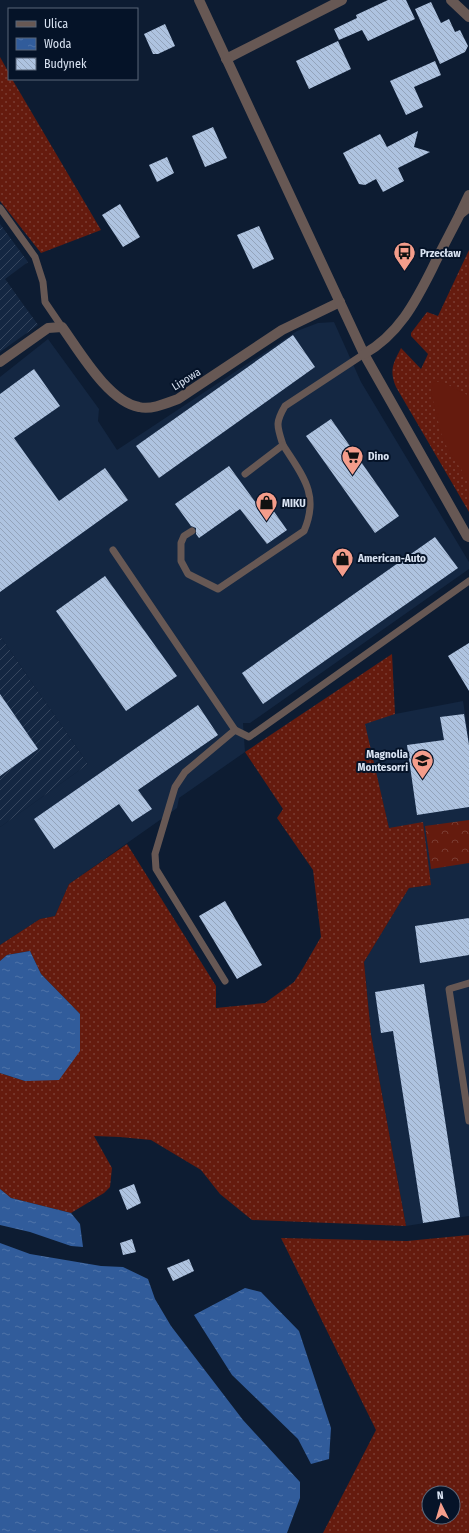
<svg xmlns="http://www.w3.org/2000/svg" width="469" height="1533" font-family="'Fira Sans Condensed',sans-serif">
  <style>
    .built { fill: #142742 }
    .industrial { fill: url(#industrial-furrows) }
    .grass { fill: url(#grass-dots); fill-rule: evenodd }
    .forest { fill: url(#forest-crowns) }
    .pitch { fill: #651b0e }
    .water { fill: url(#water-ripples) }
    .building { fill: url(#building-back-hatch) }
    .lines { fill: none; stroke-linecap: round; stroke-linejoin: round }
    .service { stroke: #675854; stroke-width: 7 }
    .minor { stroke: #675854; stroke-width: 10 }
    .tertiary { stroke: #675854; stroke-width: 10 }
    .labels { text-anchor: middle; stroke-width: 4; stroke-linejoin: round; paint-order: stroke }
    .poi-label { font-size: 11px; font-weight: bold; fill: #d9e3f2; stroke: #051328; text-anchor: start }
    .street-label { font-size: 11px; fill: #d9e3f2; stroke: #051328 }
  </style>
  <defs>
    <pattern id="industrial-furrows" width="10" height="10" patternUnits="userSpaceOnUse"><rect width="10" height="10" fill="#142742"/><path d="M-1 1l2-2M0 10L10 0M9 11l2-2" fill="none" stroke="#36465e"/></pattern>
    <pattern id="grass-dots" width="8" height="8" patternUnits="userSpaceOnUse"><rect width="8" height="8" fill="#651b0e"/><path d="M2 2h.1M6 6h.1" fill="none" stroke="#7a3c32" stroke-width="1.8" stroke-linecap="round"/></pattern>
    <pattern id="forest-crowns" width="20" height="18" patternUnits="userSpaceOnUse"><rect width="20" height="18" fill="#651b0e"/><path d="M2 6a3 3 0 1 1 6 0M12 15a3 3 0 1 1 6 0" fill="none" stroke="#7a3c32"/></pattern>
    <pattern id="water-ripples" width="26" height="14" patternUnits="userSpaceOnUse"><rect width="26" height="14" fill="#315c9b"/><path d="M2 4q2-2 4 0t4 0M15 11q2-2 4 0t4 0" fill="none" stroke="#4e73a9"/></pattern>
    <pattern id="building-back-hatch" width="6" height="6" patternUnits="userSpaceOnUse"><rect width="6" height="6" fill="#aec3e0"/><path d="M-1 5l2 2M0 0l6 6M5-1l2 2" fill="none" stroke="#93a3ba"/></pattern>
  </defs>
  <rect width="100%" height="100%" fill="#0d1c32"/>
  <g class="built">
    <path d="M334 322 361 382 469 562V569L250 723H243L245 752 179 798 177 808 69 884 55 916 40 919 0 945V827L88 764 0 636V377L48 339 99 409 98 421 117 450 297 331 318 323Z"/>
    <path d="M463 701 469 738V1216L406 1226 371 1034 364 962 409 888 430 885 389 828 364 723 395 714Z"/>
  </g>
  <g class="industrial">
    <path d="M0 224 28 262 5 279 38 325 0 352Z"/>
    <path d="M0 636 88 764 0 827Z"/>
  </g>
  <g class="grass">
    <path d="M0 57 9 73V79H12L101 230 41 253 0 201Z"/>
    <path d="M469 250V512L396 387C389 370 393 364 401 348L421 369 428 354 411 336V333L427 312 438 316Z"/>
    <path d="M392 654 395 714 365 724 389 828 423 822 431 885 409 888 364 962 371 1034 406 1226 252 1220 220 1194 201 1170 151 1140 120 1137 94 1136 112 1168 110 1187 104 1193 71 1213 11 1198 0 1189V1073L25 1081 80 1014 41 974 30 951 7 955 0 961V945L40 919 55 916 69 884 127 844 216 986V1008L265 1003 294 982 303 968 321 937 313 870 277 818 283 809 245 752Z"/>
    <path d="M469 1235V1533H323L376 1430 281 1238 407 1241ZM429 1493H453V1517H429Z"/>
  </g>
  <path class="forest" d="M469 820V863L431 869 425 826Z"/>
  <path class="pitch" d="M441 381 469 396V481L448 450 441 433 431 392 433 383Z"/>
  <g class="water">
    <path d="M30 951 41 974 80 1014V1051L59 1080 25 1081 0 1073V961L7 955Z"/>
    <path d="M0 1189 11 1198 71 1213 80 1224 83 1247 71 1246 30 1232 0 1225Z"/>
    <path d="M0 1243 30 1254 101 1266 123 1267 148 1279 155 1299 171 1326 243 1420 300 1482V1498L287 1533H0Z"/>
    <path d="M245 1288 261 1292 299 1331 331 1428 329 1459 311 1464 298 1439 232 1375 194 1315Z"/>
  </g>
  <g class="building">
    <path d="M388 0H406L415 19 368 41 362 30 339 40 334 29 357 18 356 15Z"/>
    <path d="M431 2 441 23 449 19 455 32 460 30 468 46 465 52 440 64 415 9Z"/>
    <path d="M165 24 175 46 158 54H153L144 34Z"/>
    <path d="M338 41 351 69 309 89 296 61Z"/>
    <path d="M435 61 441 75 414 87 423 107 406 115 390 81Z"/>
    <path d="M213 127 227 158 205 167 192 136Z"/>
    <path d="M418 131 414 147 430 152 398 168 404 181 383 192 376 179 365 185 359 184 343 153 380 134 387 147Z"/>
    <path d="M167 157 174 173 157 182 149 165Z"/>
    <path d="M120 204 140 237 123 247 102 215Z"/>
    <path d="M259 226 274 259 253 269 237 235Z"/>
    <path d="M293 335 315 367 159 478 136 446Z"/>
    <path d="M34 369 60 406 14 438 59 501 105 468 128 500 0 592V394Z"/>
    <path d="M331 419 399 516 375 533 306 436Z"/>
    <path d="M229 466 259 507 267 502 268 503 287 530 267 544 240 509 199 538 196 534V528L191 526 175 504Z"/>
    <path d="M435 537 458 568 263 704 242 673Z"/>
    <path d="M105 576 177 676 126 711 56 611Z"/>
    <path d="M469 643V691L448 656Z"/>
    <path d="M0 694 38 749 0 776Z"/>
    <path d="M198 705 218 735 138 790 152 809 132 822 119 804 54 849 34 819Z"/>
    <path d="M464 714 469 745V807L417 815 407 745 444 740 440 717Z"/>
    <path d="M225 901 262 965 237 979 199 916Z"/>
    <path d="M469 918V955L420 963 415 926Z"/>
    <path d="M424 984 460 1217 423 1223 393 1031 381 1033 375 992Z"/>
    <path d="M134 1184 141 1203 127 1210 119 1190Z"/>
    <path d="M132 1239 136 1252 123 1255 120 1243Z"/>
    <path d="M189 1259 194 1271 173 1281 167 1268Z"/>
  </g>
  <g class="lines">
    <g class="service">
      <path d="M0 208 35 257 43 282 45 302 62 327"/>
      <path d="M245 474 283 445C277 426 275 423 285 406L364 354"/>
      <path d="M192 531 184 536 181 543V561L188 574 218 589 304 531C320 494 302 475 283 445"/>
      <path d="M113 550 235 730 249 737 469 581"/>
      <path d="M225 981 156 869 155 854 175 787 185 772 235 730"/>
      <path d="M469 983 449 989 469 1121"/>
    </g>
    <g class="minor">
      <path d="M451 0 469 17"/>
      <path d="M226 59 342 0"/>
      <path d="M460 214 469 195"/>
      <path d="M0 362 48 328 62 327C80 352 108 401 139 407 152 410 167 403 178 399L282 330 340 302"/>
    </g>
    <g class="tertiary">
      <path d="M199 0 364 354 467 536 469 537"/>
      <path d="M364 354C398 335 415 303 432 269 441 250 451 232 460 214L469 207"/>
    </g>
  </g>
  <defs>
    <symbol id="bus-pin" viewBox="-11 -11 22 30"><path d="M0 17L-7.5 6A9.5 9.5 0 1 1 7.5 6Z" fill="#f49d8b" stroke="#051328"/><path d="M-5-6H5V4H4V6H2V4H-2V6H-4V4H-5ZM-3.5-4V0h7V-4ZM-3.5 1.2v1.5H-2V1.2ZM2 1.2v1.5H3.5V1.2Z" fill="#111"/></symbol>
    <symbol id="supermarket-pin" viewBox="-11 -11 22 30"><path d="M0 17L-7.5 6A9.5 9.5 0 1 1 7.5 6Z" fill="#f49d8b" stroke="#051328"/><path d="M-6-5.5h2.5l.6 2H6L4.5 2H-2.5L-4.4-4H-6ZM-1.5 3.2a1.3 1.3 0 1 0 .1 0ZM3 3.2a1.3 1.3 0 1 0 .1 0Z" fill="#111"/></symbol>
    <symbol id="shop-pin" viewBox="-11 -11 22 30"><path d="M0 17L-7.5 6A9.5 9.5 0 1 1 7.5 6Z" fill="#f49d8b" stroke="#051328"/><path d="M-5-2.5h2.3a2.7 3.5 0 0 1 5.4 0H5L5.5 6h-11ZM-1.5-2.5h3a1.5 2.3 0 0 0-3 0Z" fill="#111"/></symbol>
    <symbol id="school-pin" viewBox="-11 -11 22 30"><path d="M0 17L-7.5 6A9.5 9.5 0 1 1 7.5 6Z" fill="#f49d8b" stroke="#051328"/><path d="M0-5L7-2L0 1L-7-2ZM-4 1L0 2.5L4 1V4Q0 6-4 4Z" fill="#111"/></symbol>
  </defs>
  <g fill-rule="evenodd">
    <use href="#bus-pin" x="392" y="240" width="25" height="34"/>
    <use href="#supermarket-pin" x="340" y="444" width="25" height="34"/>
    <use href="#shop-pin" x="254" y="490" width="25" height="34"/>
    <use href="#shop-pin" x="330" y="546" width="25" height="34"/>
    <use href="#school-pin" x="410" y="748" width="25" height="34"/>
  </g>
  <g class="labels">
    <g class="poi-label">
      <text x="420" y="257">Przecław</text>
      <text x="368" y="460">Dino</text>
      <text x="282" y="507">MIKU</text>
      <text x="358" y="562">American-Auto</text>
      <text x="408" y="758" text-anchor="end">Magnolia<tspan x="408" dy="13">Montesorri</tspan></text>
    </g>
    <g class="street-label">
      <text transform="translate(186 379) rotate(-32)" y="4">Lipowa</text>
    </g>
  </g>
  <rect x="8" y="8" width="130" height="72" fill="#051328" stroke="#5a6679"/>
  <rect x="16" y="21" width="20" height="6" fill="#675854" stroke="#5a6679"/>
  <text x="44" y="28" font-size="12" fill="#d9e3f2">Ulica</text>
  <rect x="16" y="38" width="20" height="12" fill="url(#water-ripples)" stroke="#5a6679"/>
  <text x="44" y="48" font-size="12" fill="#d9e3f2">Woda</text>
  <rect x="16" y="58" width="20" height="12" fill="url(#building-back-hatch)" stroke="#5a6679"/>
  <text x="44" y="68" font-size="12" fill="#d9e3f2">Budynek</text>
  <g transform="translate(441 1505) rotate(355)"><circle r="19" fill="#051328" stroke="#5a6679"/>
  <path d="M0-3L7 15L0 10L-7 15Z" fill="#f49d8b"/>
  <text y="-6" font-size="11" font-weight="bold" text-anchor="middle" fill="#d9e3f2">N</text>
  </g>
</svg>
